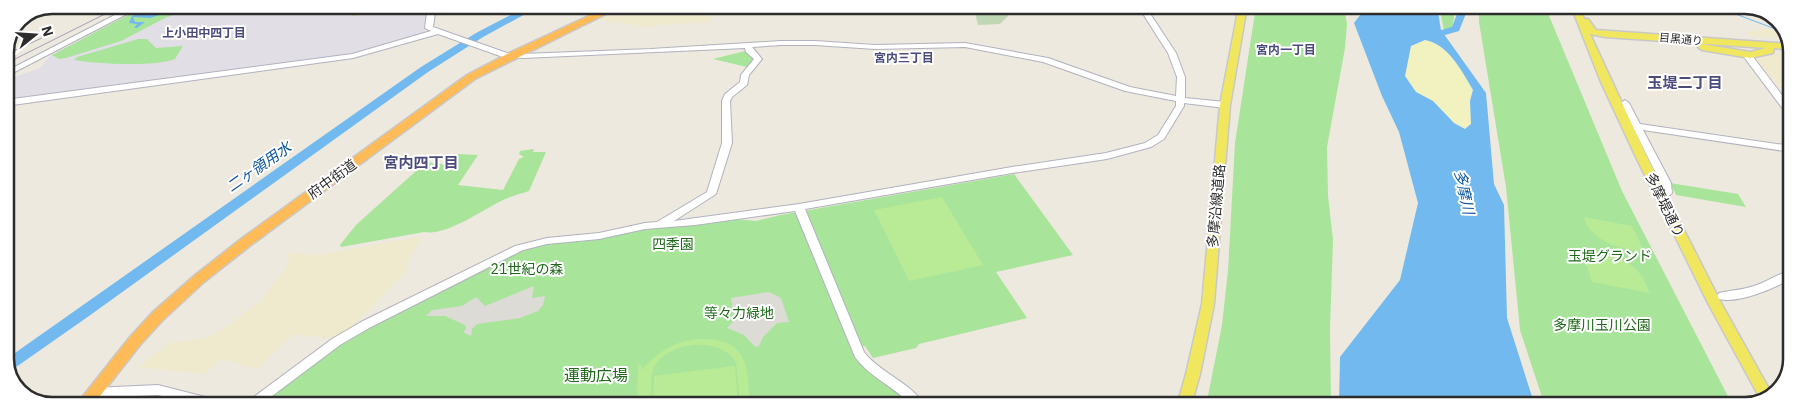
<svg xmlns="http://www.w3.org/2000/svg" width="1797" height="411" font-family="'IBM Plex Sans','Noto Sans JP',sans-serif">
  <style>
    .industrial { fill: #e2dee6 }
    .education { fill: #efe9ce }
    .green { fill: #a8e49a }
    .sand { fill: #f2f2c1 }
    .cemetery { fill: #c0d7b5 }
    .pitch { fill: #b9eb96 }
    .plaza { fill: #dddbd5 }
    .water { fill: #71b9ef; fill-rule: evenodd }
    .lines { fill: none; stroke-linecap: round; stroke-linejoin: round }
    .stream { stroke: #71b9ef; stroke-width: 1 }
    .river { fill: #71b9ef; fill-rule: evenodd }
    .secondary-casing { stroke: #b2b2bf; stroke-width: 2 }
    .primary-casing { stroke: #c8c8c8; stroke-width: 3 }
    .highway-casing { stroke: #c8c8c8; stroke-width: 3 }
    .secondary { fill: #fff; fill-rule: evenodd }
    .primary { fill: #f1e75f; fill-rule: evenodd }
    .highway { fill: #ffbb58; fill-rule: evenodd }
    .rail { stroke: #a1a0b6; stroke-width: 1 }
    .labels { text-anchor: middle; stroke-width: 4; stroke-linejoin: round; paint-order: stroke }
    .far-street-label { font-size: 11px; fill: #2c2c2c; stroke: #fff }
    .far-neighbourhood-label { font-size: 12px; font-weight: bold; fill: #4b4c7d; stroke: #fff }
    .street-label { font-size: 14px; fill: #2c2c2c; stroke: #fff }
    .park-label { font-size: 14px; fill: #1e6a1a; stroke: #fff }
    .neighbourhood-label { font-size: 15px; font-weight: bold; fill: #4b4c7d; stroke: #fff }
    .water-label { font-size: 15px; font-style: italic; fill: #0d559e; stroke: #fff }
    .near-park-label { font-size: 16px; fill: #1e6a1a; stroke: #fff }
    .rim { fill: none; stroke: #2c2c2c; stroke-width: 2.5 }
  </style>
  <rect width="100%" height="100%" fill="#ede9de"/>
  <path class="industrial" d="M146 5H426V10H427L424 36 356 53 5 100V80L40 68 50 56Z"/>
  <g class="education">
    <path d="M627 5H714L710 22 655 25 652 28 619 22H607L599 19Z"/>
    <path d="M1768 28 1787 36 1789 40 1750 36 1746 32Z"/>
    <path d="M1792 51V96L1785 95 1754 57Z"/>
    <path d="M423 236 407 263V271L355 325 333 339 294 334 257 369 222 359 204 374 138 367 170 343 207 338 224 328 261 300 287 266 290 253 325 255 329 253Z"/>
  </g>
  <g class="green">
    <path d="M147 5H195L192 8 165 18 121 41 66 58 59 59 52 55Z"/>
    <path d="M1256 6H1344L1347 24 1345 48 1327 147 1328 196 1333 240 1330 329 1331 406H1206L1222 325 1228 271 1235 143Z"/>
    <path d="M1439 6H1456L1452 28 1444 30Z"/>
    <path d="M1487 6H1545L1622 191 1733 406H1545L1520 330 1506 187 1479 22V9Z"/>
    <path d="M138 39H147L156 48 183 46 175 59C155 67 96 64 74 60L77 57Z"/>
    <path d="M749 50 758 59 751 68 713 59Z"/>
    <path d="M534 149 533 152H546L529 191C520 194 511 196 503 200 482 210 447 236 424 232L341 247 340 245 356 225 426 162 449 165 458 154 478 155 458 185 503 190 519 159 524 157 519 154 520 151Z"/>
    <path d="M1014 174 1073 255 996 272 1027 318 919 344 916 348 873 358 865 346 854 348 860 363 871 374 897 390 912 406 260 405 339 344 371 325 520 251 546 244 586 241 640 230 735 219 756 221 781 215Z"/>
    <path d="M1670 183 1738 194 1746 207 1676 195Z"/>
  </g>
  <path class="sand" d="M1425 40C1448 44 1462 71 1473 90L1470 101 1471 124 1464 129 1454 123 1433 101 1416 92 1405 76 1411 46Z"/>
  <path class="cemetery" d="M974 9H989L992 13H1011L1000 24 978 25Z"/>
  <g class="pitch">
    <path d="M356 5H413V9L352 16Z"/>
    <path d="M942 197 983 265 909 281 874 210Z"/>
    <path d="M1584 217 1632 226 1644 251C1622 250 1589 241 1584 217Z"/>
    <path d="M1581 248C1613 255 1638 258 1650 293L1592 282Z"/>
    <path d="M696 339C749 337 747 364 750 405H740L736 362C720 335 664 341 653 370 650 380 652 395 652 405H637L638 365 641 364 642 370C657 352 673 342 696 339Z"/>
    <path d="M735 366 738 405H653L654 376Z"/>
  </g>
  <g class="plaza">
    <path d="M534 286 532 298 545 296 543 305 538 311 520 318 477 324 472 329 471 336 463 332 466 329 465 325 445 316H426L432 310 462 306 476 297 485 306Z"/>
    <path d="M769 292 781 298 789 322 777 323 763 337 759 346 755 347 744 335 727 328 732 323 734 318 731 298Z"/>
  </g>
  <g class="water">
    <path d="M153 5H189L150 18 133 17 135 22H145L137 28H134L137 24 129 23 132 16Z"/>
    <path d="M1367 6H1437L1441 30 1486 93 1494 184 1504 205 1507 318 1535 406H1339L1340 357 1400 280 1418 203 1399 132 1382 96 1354 23ZM1425 40C1448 44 1462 71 1473 90L1470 101 1471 124 1465 129 1454 123 1433 101 1416 92 1405 76 1411 46Z"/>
  </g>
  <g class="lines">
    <path class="stream" d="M1722 6 1733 13 1786 33"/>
    <g class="river">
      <path d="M530 5H542L483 37 428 72 89 316 9 372 5 360 421 67 476 33Z"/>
      <path d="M1460 6H1469L1459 31 1427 40 1424 39V35L1452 27Z"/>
      <path d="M1555 6H1567L1562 9Z"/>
    </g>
    <defs>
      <g id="secondary">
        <path d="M134 5H144L5 77V72Z"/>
        <path d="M428 5H436L433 27 507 53 523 54 651 49 781 41H815L875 45 965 43 1048 58 1130 87 1176 96 1177 77 1168 53 1138 6H1145L1176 53 1185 77V98L1225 102 1229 105 1225 108 1184 103V106L1164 139 1151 147 1107 159 1012 173 805 209 864 352C881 374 911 382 925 406H911C895 386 870 378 855 357L795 211 695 225 645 229 599 239 547 244 523 250 369 328 340 345 260 405H245L247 402 332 339 361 322 515 246 547 238 599 233 645 223 657 222 707 192 722 143V101L725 94 740 82 741 75 754 59 746 52 745 48 523 58 503 57 438 34 353 58 5 106V100L352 54 431 31 425 28ZM781 45H815L875 49 965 47 1043 62 1125 91 1176 101V106L1158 135 1145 143 1106 153 1012 167 799 204 674 221 716 194 732 143 730 101 732 97 747 85 749 75 762 59 752 47Z"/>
        <path d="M1744 53H1750L1792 108 1791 118 1789 117 1744 57Z"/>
        <path d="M1625 100 1629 103 1640 124 1791 146V152L1643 130 1671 183 1672 193 1670 195 1667 196 1655 193 1653 191 1655 189H1662L1661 183 1621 103Z"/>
        <path d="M1791 270V279C1774 288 1739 304 1719 299L1717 296 1719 293C1731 290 1743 290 1754 286 1767 282 1778 274 1791 270Z"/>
        <path d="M158 385 217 400 221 402 223 405H199L158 395 93 398 89 396 87 393 89 390 93 388Z"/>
      </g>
      <g id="primary">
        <path d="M1239 6H1247L1230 105 1214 304 1200 374 1191 406H1177L1186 374 1202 304 1220 105Z"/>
        <path d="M1571 6H1579L1584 19H1588L1596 30 1791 44 1792 50 1774 48 1773 53 1750 58 1702 50 1698 47 1702 44 1750 52 1766 48 1605 37 1590 34 1647 157 1721 303 1773 396 1761 400 1708 303 1636 157 1601 82Z"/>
      </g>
      <path id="highway" d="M612 5H624L475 79 251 245 204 282 162 321 140 345 93 405H76L130 337 152 313 194 276 241 239 467 75 509 53Z"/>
    </defs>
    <use href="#secondary" class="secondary-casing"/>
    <use href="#primary" class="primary-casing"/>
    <use href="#highway" class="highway-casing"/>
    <use href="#secondary" class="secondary"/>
    <use href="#primary" class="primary"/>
    <use href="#highway" class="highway"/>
    <g class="rail">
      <path d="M5 55 44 37"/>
      <path d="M5 64 123 5"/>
    </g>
  </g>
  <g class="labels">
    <g class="far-street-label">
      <text transform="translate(1681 39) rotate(5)" y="4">目黒通り</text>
    </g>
    <g class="far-neighbourhood-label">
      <text x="204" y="37">上小田中四丁目</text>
      <text x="1286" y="54">宮内一丁目</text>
      <text x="904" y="62">宮内三丁目</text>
    </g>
    <g class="street-label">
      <text transform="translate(332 179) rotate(-36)" y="5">府中街道</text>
      <text transform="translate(1665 205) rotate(64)" y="5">多摩堤通り</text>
      <text transform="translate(1216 206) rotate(-85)" y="5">多摩沿線道路</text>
    </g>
    <g class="park-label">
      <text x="673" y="249">四季園</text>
      <text x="1610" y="261">玉堤グランド</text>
      <text x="527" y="274">21世紀の森</text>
      <text x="739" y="318">等々力緑地</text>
      <text x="1602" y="330">多摩川玉川公園</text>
    </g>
    <g class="neighbourhood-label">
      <text x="1685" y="88">玉堤二丁目</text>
      <text x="421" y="168">宮内四丁目</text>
    </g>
    <g class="water-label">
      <text transform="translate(259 167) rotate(-35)" y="5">二ヶ領用水</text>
      <text transform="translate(1464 192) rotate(78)" y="5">多摩川</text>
    </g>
    <g class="near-park-label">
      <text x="596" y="381">運動広場</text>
    </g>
  </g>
  <path d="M0 0H1797V411H0ZM52 14H1745A38 38 0 0 1 1783 52V359A38 38 0 0 1 1745 397H52A38 38 0 0 1 14 359V52A38 38 0 0 1 52 14Z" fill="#fff" fill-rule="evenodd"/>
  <path class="rim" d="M52 14H1745A38 38 0 0 1 1783 52V359A38 38 0 0 1 1745 397H52A38 38 0 0 1 14 359V52A38 38 0 0 1 52 14Z"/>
  <g transform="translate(35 35) rotate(73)" stroke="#ffffff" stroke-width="4" paint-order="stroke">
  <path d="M0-4L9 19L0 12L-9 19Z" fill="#2c2c2c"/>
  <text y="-8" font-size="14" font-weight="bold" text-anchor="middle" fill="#2c2c2c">N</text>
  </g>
</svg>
